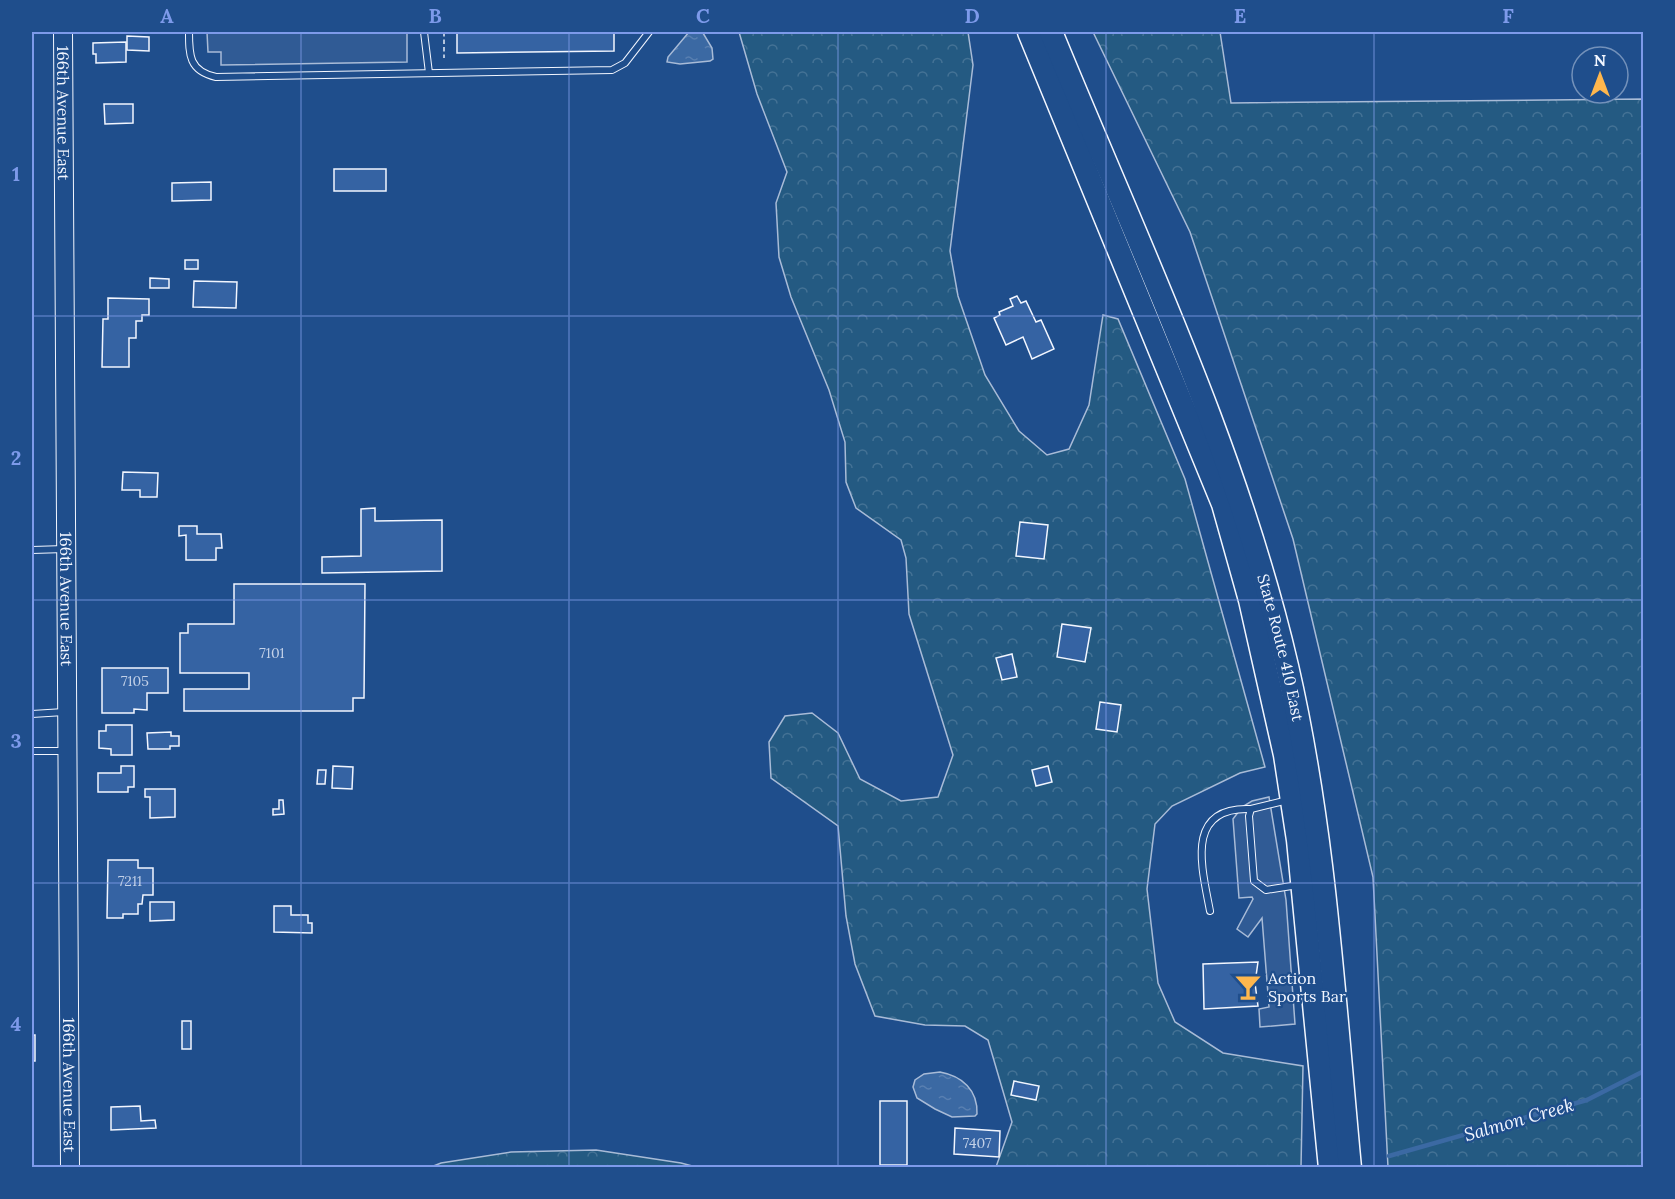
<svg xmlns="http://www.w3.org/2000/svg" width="1675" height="1199" font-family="Lora,serif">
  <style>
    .forest { fill: url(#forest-crowns); stroke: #a8bbd7; stroke-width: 1.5 }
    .parking { fill: #305b95; stroke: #a8bbd7; stroke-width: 1.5 }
    .water { fill: url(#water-ripples); stroke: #a8bbd7; stroke-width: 1.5 }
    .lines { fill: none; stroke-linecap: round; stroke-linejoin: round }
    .stream { stroke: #3b69a3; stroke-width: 4.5 }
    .building { fill: #3563a3; stroke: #f2f6ff; stroke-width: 1.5 }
    .lane-casing { stroke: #f2f6ff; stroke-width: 8 }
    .secondary-casing { stroke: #f2f6ff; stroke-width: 20 }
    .highway-casing { stroke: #f2f6ff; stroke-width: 25 }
    .path { stroke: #b3c4dc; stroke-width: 2; stroke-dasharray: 4.5 3; stroke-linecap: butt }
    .lane { stroke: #1f4e8c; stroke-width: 6 }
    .secondary { stroke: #1f4e8c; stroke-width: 18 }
    .highway { stroke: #1f4e8c; stroke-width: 22 }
    .grid { fill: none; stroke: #7d9aea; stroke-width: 1.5; stroke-opacity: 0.55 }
    .labels { text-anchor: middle; stroke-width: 4.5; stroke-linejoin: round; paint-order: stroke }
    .number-label { font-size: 14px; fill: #c3d1e8 }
    .street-label { font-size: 16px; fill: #f2f6ff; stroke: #1f4e8c }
    .poi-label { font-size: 16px; fill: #f2f6ff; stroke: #1f4e8c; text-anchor: start }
    .water-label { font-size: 18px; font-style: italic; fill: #f2f6ff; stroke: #1f4e8c }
    .neatline { fill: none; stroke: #7d9aea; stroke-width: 2 }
    .grid-label { font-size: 20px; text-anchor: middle; font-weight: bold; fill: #7d9aea }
  </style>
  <defs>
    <pattern id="forest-crowns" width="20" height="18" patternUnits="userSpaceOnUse" patternTransform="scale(1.5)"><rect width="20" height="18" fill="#245a82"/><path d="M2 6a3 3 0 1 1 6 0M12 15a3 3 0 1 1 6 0" fill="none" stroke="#447295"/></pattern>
    <pattern id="water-ripples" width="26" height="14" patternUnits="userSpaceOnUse" patternTransform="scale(1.5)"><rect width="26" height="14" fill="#3b69a3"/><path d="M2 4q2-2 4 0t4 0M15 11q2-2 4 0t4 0" fill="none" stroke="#587fb1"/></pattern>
  </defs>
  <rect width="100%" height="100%" fill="#1f4e8c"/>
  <g class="forest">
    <path d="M739 32H968L973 65 950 251 958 296 985 375 1019 431 1047 455 1069 449 1089 405 1103 315 1118 319 1185 479 1265 767 1240 773 1172 806 1155 824 1147 889 1158 983 1175 1022 1223 1053 1303 1066 1301 1167H996L1012 1122 988 1040 965 1026 925 1025 875 1016 855 964 846 916 838 826 771 778 769 742 785 716 812 713 838 733 860 779 901 801 938 797 953 755 909 614 906 558 901 540 856 508 846 482 845 442 829 390 791 297 779 257 776 203 787 172 757 94Z"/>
    <path d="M1093 32H1220L1231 103 1643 99V1167H1388L1373 877 1293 539 1190 232Z"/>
    <path d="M596 1150 681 1163 696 1167H431L441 1163 511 1152Z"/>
  </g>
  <g class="parking">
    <path d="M207 32H407V62L221 65V52H208Z"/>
    <path d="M1269 797 1286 900 1295 1024 1260 1027 1259 1009 1269 1007 1262 918 1248 937 1237 929 1253 899 1252 897 1239 898 1233 819 1242 807 1252 801Z"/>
  </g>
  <g class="water">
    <path d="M689 32 703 33 712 48 713 59 710 61 680 64 667 62 668 57Z"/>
    <path d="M940 1072C962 1076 978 1090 977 1114L975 1116 952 1117 935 1109 917 1098 913 1087 915 1080 924 1074Z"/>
  </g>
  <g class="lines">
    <path class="stream" d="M1389 1156 1587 1100 1644 1071"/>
  </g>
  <g class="building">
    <path d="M457 32H614V51L457 53Z"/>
    <path d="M127 36 149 37V51L127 50Z"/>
    <path d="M126 42V62L96 63V54H93V43Z"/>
    <path d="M104 104H133V123L105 124Z"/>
    <rect x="334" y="169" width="52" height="22"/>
    <path d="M211 182V200L172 201V183Z"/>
    <rect x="185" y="260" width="13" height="9"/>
    <path d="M150 278 169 279V288H150Z"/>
    <path d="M194 281 237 282 236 308 193 307Z"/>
    <path d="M1017 296 1021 303 1026 301 1036 322 1041 320 1054 349 1032 359 1023 337 1006 345 994 318 1000 315 999 312 1013 306 1010 299Z"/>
    <path d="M108 298 149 299V315H142V321H136V338H129V367H102L103 319H108Z"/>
    <path d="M123 472 158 473 157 497H140V490H122Z"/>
    <path d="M375 508V521L442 520V571L322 573V557L361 556V509Z"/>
    <path d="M1020 522 1048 525 1044 559 1016 556Z"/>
    <path d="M179 526H197V534H221L222 548H216V560H186V535L179 536Z"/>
    <path d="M234 584H365L364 698H353V711H184V689H249V673H180V633H188V624H234Z"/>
    <path d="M1062 624 1091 628 1085 662 1057 657Z"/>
    <path d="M1012 654 1017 677 1002 680 996 658Z"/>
    <path d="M102 668H168V693H147V710L134 709V713H102Z"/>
    <path d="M1100 702 1121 705 1117 732 1096 729Z"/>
    <path d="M106 725H132V755H111V749L99 748V731H106Z"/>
    <path d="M171 732V736H179V746H170V749H148L147 733Z"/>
    <path d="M121 766H134V787H128V792H98V773H121Z"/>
    <path d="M333 766 353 767 352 789 332 788Z"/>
    <path d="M1048 766 1052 782 1036 786 1032 770Z"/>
    <path d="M318 770H326L325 784H317Z"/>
    <path d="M145 789H175V817L150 818V797H145Z"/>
    <path d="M279 800H283L284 814 273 815V809H279Z"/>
    <path d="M108 860H138V868H153V895H143L142 904H138V914H123V918H107Z"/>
    <path d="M150 902H174V920L150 921Z"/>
    <path d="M274 906H291V915H308V923H312V933L274 932Z"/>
    <path d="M1258 962 1255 983 1258 1006 1204 1009 1203 964Z"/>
    <rect x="182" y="1021" width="9" height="28"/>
    <path d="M32 1035H35V1061H33V1069H32Z"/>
    <path d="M1014 1081 1039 1086 1036 1100 1011 1095Z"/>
    <rect x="880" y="1101" width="27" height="64"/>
    <path d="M140 1106 141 1121 155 1120 156 1128 111 1130V1107Z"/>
    <path d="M955 1128 1000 1131 999 1157 954 1154Z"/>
  </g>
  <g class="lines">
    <defs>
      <g id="lane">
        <path d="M189 32C189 55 189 71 216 77L612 70 625 63 649 32"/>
        <path d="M424 32 429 73"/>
        <path d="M32 550 65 549"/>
        <path d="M32 714 64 712"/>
        <path d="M32 751H67"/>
        <path d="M1288 800 1251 809 1249 816 1254 881 1266 890 1298 885"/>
        <path d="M1210 911C1202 868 1184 806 1251 809"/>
      </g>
      <g id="secondary">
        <path id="s1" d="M63 32 70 1168"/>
      </g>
      <g id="highway">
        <path d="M1029 32 1223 504 1250 600 1285 755 1298 840 1330 1168"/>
        <path id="s2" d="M1051 32C1136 240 1236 446 1287 666 1325 831 1334 1000 1350 1168"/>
      </g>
    </defs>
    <use href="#lane" class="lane-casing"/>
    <use href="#secondary" class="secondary-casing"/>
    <use href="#highway" class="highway-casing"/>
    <path class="path" d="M444 32V58"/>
    <use href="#lane" class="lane"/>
    <use href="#secondary" class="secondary"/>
    <use href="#highway" class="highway"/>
  </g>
  <path class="grid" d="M301 32V1168M569 32V1168M838 32V1168M1106 32V1168M1374 32V1168M32 316H1644M32 600H1644M32 883H1644"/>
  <defs>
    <symbol id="bar-bare" viewBox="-9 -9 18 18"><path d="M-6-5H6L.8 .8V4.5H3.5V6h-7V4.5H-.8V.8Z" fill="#ffb74d" stroke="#1f4e8c" stroke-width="2.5" paint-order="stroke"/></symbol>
  </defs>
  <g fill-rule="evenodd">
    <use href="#bar-bare" x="1229" y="968" width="38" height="38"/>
  </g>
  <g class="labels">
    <g class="number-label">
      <text x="272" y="658">7101</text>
      <text x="135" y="686">7105</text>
      <text x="130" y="886">7211</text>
      <text x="977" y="1148">7407</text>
    </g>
    <g class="street-label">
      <text dy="6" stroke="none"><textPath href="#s1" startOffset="81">166th Avenue East</textPath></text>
      <text dy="6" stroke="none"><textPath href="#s1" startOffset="567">166th Avenue East</textPath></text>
      <text dy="6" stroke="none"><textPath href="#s2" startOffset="658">State Route 410 East</textPath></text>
      <text dy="6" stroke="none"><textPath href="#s1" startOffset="1053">166th Avenue East</textPath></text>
    </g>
    <g class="poi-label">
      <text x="1268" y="984">Action<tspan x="1268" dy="18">Sports Bar</tspan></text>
    </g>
    <g class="water-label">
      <text transform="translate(1519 1120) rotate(-16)" y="6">Salmon Creek</text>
    </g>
  </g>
  <rect width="1675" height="1199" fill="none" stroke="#1f4e8c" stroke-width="66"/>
  <g transform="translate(1600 75)"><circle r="28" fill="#1f4e8c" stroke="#7391ba" stroke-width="1.5"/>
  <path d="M0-4.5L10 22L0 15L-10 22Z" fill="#ffb74d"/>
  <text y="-9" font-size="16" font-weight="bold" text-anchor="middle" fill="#f2f6ff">N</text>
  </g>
  <rect x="33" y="33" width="1609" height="1133" class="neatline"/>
  <g class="grid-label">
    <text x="167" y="23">A</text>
    <text x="435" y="23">B</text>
    <text x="703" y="23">C</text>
    <text x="972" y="23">D</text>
    <text x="1240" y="23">E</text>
    <text x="1508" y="23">F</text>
    <text x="16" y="181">1</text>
    <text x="16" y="465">2</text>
    <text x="16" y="748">3</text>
    <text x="16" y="1031">4</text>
  </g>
</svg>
